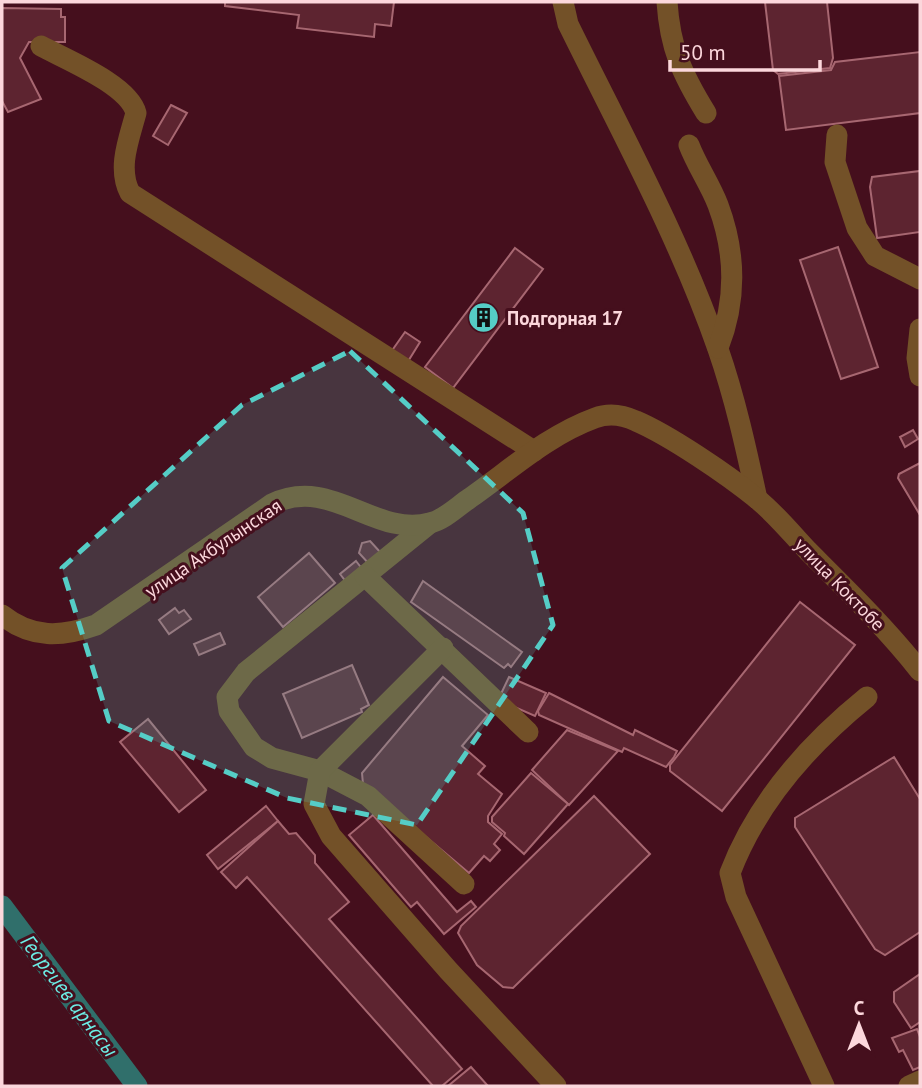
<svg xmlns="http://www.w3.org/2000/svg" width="922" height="1088" font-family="'PT Sans',sans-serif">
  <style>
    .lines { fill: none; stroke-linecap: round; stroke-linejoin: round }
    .canal { stroke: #306f6b; stroke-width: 21 }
    .building { fill: #5d2430; stroke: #a76771; stroke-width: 2 }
    .minor { stroke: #735128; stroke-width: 21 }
    .marked { fill: #55cdc6; fill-opacity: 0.2; stroke: #55cdc6; stroke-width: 5; stroke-dasharray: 14 9; stroke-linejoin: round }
    .labels { text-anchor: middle; stroke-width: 6; stroke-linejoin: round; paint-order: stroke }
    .poi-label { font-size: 19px; font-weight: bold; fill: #fcd7dc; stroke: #450f1d; text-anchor: start }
    .street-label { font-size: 19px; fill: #fcd7dc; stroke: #450f1d }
    .water-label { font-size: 21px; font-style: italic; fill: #6ceee6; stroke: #450f1d }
  </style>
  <rect width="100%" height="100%" fill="#450f1d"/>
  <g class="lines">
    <path class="canal" d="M2 906 137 1086"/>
  </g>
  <g class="building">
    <path d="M225 2H394L391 26 375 24 374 37 297 28 299 15 225 6Z"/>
    <path d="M765 2H827L833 58 830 68 778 74 773 70Z"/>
    <path d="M2 8 61 9V17H65V42H29L20 58 41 99 8 112 2 101Z"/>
    <path d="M920 52V113L786 130 779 76 831 70 835 62Z"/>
    <path d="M171 105 187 113 168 145 153 136Z"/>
    <path d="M920 171V232L877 238 870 187 872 177Z"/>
    <path d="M838 247 878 367 841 379 800 260Z"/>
    <path d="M515 248 543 269 453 388 425 367Z"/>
    <path d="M405 332 420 342 407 363 391 352Z"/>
    <path d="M913 430 918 439 905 447 900 437Z"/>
    <path d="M920 463V515L898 478 899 474Z"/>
    <path d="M370 541 381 553 370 565 359 553 362 543Z"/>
    <path d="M309 553 335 583 283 627 258 597Z"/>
    <path d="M356 561 363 570 347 583 340 574Z"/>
    <path d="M423 581 522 652 511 667 508 664 504 668 411 602Z"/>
    <path d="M800 602 855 645 722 811 670 771V765Z"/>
    <path d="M175 608 179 613 184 610 191 619 169 634 159 620Z"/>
    <path d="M220 633 225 644 199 655 194 644Z"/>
    <path d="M352 665 369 705 361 709 362 712 302 738 283 694Z"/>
    <path d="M443 677 488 715 462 746 485 766 478 774 502 794 488 816V822L502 834 494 844 500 850 490 861 484 856 469 873 363 784 362 773Z"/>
    <path d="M509 677 546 693 535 716 501 701 499 698Z"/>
    <path d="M549 693 633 735 635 730 677 751 674 757 666 767 624 748 622 752 539 715 538 711Z"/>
    <path d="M148 719 206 790 179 812 120 742Z"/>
    <path d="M567 730 618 751 569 805 532 770Z"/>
    <path d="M894 757 920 799V932L885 955 875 949 795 827V818Z"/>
    <path d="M531 773 568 804 524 854 504 836 505 833 492 822V817Z"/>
    <path d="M594 796 650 854 513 988 503 987 477 965 458 933 461 926Z"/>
    <path d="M266 806 278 821 218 869 207 855Z"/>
    <path d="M373 815 457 912 471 901 476 907 444 934 417 902 411 907 349 835Z"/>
    <path d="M278 821 289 834 296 833 315 855V863L349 902 329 919 462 1069 442 1086H433L247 877 236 888 221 872Z"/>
    <path d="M920 974V1022L911 1028 894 1002V992Z"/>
    <path d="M917 1029 920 1037V1067L913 1070 903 1050 899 1052 892 1038Z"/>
    <path d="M471 1067 488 1086H448Z"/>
  </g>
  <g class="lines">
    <g class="minor">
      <path d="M563 2 568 24C620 130 679 237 718 349 735 398 746 448 757 499"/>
      <path d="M667 2C670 48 682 74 706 113"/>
      <path d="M41 46C67 60 129 85 136 113 129 139 117 168 130 193L534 451"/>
      <path d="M837 135 835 162 857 228 875 256 920 279"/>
      <path d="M689 145C697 166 710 184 718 205 736 253 737 300 718 348"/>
      <path d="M920 329 917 358 920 376"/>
      <path d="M430 523 246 672 227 697 229 711 254 747 272 758 320 771 368 796 464 884"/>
      <path d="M365 576 528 732"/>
      <path d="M2 615C32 639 62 637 96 625L272 504C331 475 375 538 430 523 444 520 458 506 470 498 510 470 548 435 595 418 608 413 623 415 636 421 669 435 728 475 756 498 775 513 791 533 808 551 847 590 886 628 920 671"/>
      <path d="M443 648 320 771 314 804 331 836 448 970 556 1086"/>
      <path d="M824 1086 736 897 730 873C757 802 809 744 867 697"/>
      <path d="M909 1086 920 1081"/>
    </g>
  </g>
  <path class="marked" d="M350 351 523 513 553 625 417 825 287 798 109 721 62 568 242 405Z"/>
  <defs>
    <symbol id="building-disc" viewBox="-11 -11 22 22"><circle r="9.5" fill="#55cdc6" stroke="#450f1d"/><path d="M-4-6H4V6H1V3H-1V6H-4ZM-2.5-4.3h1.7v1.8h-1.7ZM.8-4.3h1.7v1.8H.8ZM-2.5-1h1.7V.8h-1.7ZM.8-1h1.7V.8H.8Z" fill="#111"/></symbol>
  </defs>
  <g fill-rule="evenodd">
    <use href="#building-disc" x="466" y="300" width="35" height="35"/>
  </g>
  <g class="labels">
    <g class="poi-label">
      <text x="507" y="325">Подгорная 17</text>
    </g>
    <g class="street-label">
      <text transform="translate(213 548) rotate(-34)" y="7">улица Акбулынская</text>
      <text transform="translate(840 584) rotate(46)" y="7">улица Коктобе</text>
    </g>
    <g class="water-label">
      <text transform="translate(69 996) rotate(53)" y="7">Георгиев арнасы</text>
    </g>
  </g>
  <rect width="922" height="1088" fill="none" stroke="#fcd7dc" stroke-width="7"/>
  <g transform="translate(859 1025)" stroke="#450f1d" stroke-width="5" paint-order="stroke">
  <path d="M0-5L12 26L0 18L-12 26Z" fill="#fcd7dc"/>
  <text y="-10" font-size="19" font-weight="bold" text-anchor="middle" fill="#fcd7dc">С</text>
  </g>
  <path d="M670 60v10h150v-10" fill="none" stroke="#fcd7dc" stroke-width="3.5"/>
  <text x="680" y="60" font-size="21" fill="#fcd7dc" stroke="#450f1d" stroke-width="5" paint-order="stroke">50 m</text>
</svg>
